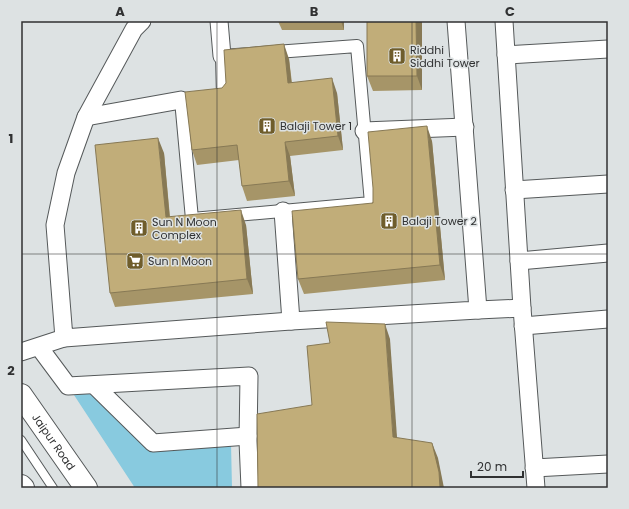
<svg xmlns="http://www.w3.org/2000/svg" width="629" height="509" font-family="Poppins,sans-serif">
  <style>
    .grass { fill: #88cadf }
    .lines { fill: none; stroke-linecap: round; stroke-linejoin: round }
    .service-casing { stroke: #55595a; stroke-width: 10 }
    .pedestrian-casing { stroke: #55595a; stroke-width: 14 }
    .minor-casing { stroke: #55595a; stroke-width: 19 }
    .primary-casing { stroke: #55595a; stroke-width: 24 }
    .service { stroke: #fff; stroke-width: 8 }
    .pedestrian { stroke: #fff; stroke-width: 12 }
    .minor { stroke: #fff; stroke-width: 17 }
    .primary { stroke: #fff; stroke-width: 22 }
    .wall { fill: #a69568 }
    .shaded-wall { fill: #877955 }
    .building { fill: #c1ad79; stroke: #877955 }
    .grid { fill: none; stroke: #303132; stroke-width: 1; stroke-opacity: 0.55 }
    .labels { text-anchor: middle; stroke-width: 3; stroke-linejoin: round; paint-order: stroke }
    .poi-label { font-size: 11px; fill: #303132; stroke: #dde2e3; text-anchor: start }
    .street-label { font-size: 11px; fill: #303132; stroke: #dde2e3 }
    .neatline { fill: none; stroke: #303132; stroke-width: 1.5 }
    .grid-label { font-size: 13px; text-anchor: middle; font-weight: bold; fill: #303132 }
  </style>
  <rect width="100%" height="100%" fill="#dde2e3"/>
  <path class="grass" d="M88 393 104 404 152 449 231 443 232 488H135L74 395Z"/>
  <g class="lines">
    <defs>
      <path id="service" d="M21 440 53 488"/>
      <path id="pedestrian" d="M357 46 371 203 192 219 181 100 223 97 222 56Z"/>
      <g id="minor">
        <path d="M142 21 134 29 86 117 66 173 55 225 64 338 291 321 478 310 456 21"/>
        <path d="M219 21 222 56"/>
        <path d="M504 21 522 308 536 488"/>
        <path d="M506 55 608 49"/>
        <path d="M86 117 181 100"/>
        <path d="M364 131 465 127"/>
        <path d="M514 190 608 184"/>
        <path d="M283 211 291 321"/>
        <path d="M519 261 608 253"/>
        <path d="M478 310 522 308"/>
        <path d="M523 326 608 319"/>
        <path d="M39 347 68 386 249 376 248 441 250 488"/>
        <path d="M21 352 64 338"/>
        <path d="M94 385 153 443 248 436"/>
        <path d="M534 468 608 464"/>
      </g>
      <g id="primary">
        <path id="s1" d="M21 395 86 488"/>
        <path d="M21 486 23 488"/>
      </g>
    </defs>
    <use href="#service" class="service-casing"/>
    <use href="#pedestrian" class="pedestrian-casing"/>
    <use href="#minor" class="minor-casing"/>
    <use href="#primary" class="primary-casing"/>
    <use href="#service" class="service"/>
    <use href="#pedestrian" class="pedestrian"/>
    <use href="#minor" class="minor"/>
    <use href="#primary" class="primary"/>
  </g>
  <g class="wall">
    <path d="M278 21H344V30H282Z"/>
    <path d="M367 21H422V90L373 91 367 76Z"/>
    <path d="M289 59 292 83 337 93 343 150 290 156 295 196 247 201 242 186 239 160 197 165 192 150 222 88Z"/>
    <path d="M432 141 445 280 304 294 298 279Z"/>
    <path d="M164 153 170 217 246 225 253 294 115 307 110 293Z"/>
  </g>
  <g class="shaded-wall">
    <path d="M341 21H344V30Z"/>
    <path d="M416 21H422V90L417 76Z"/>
    <path d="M284 44 289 59 293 98 288 83Z"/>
    <path d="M332 78 337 93 343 150 338 136Z"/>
    <path d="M427 126 432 141 445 280 440 265Z"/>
    <path d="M158 138 164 153 171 232 166 217Z"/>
    <path d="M285 142 290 156 295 196 289 181Z"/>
    <path d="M241 210 246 225 253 294 247 279Z"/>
    <path d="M385 324 390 339 398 451 393 437Z"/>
    <path d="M432 443 438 458 444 488H440Z"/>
  </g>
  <g class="building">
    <path d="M367 21H416L417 76H367Z"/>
    <path d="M284 44 288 83 332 78 338 136 285 142 289 181 242 186 237 145 192 150 185 92 222 88 226 83 224 50Z"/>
    <path d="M427 126 440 265 298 279 292 211 373 203V188L368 132Z"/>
    <path d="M158 138 166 217 241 210 247 279 110 293 95 145Z"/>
    <path d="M326 322 385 324 393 437 432 443 439 472 440 488H258L257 414 312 405 307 346 330 343Z"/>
  </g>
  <path class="grid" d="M217 21V488M412 21V488M21 254H608"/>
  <defs>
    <symbol id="building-square" viewBox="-11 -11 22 22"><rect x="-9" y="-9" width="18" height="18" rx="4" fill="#6f5d2b" stroke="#dde2e3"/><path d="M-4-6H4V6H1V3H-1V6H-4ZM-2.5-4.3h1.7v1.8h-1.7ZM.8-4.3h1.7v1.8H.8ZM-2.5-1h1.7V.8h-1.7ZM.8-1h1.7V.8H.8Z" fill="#fff"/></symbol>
    <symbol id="supermarket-square" viewBox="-11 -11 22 22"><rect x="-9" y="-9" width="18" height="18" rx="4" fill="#6f5d2b" stroke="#dde2e3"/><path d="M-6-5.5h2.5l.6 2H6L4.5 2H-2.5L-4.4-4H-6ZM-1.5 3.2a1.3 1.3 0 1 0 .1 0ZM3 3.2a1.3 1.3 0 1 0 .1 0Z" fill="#fff"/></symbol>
  </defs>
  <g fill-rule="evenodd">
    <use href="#building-square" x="387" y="46" width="20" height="20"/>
    <use href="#building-square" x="257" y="116" width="20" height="20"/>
    <use href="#building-square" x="379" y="211" width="20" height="20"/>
    <use href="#building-square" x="129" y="218" width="20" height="20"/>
    <use href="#supermarket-square" x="125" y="251" width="20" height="20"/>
  </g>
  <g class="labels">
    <g class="poi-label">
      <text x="410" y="54">Riddhi<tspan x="410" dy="13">Siddhi Tower</tspan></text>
      <text x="280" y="130">Balaji Tower 1</text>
      <text x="402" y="225">Balaji Tower 2</text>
      <text x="152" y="226">Sun N Moon<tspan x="152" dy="13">Complex</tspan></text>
      <text x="148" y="265">Sun n Moon</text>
    </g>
    <g class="street-label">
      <text dy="4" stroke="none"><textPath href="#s1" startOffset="57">Jaipur Road</textPath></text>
    </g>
  </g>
  <rect width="629" height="509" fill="none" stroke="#dde2e3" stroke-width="44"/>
  <path d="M471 471v6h52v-6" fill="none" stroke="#303132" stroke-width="2"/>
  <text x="477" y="471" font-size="12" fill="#303132" stroke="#dde2e3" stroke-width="3" paint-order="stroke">20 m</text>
  <rect x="22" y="22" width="585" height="465" class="neatline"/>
  <g class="grid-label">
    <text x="120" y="16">A</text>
    <text x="314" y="16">B</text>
    <text x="510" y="16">C</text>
    <text x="11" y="143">1</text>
    <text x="11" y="375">2</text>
  </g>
</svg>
